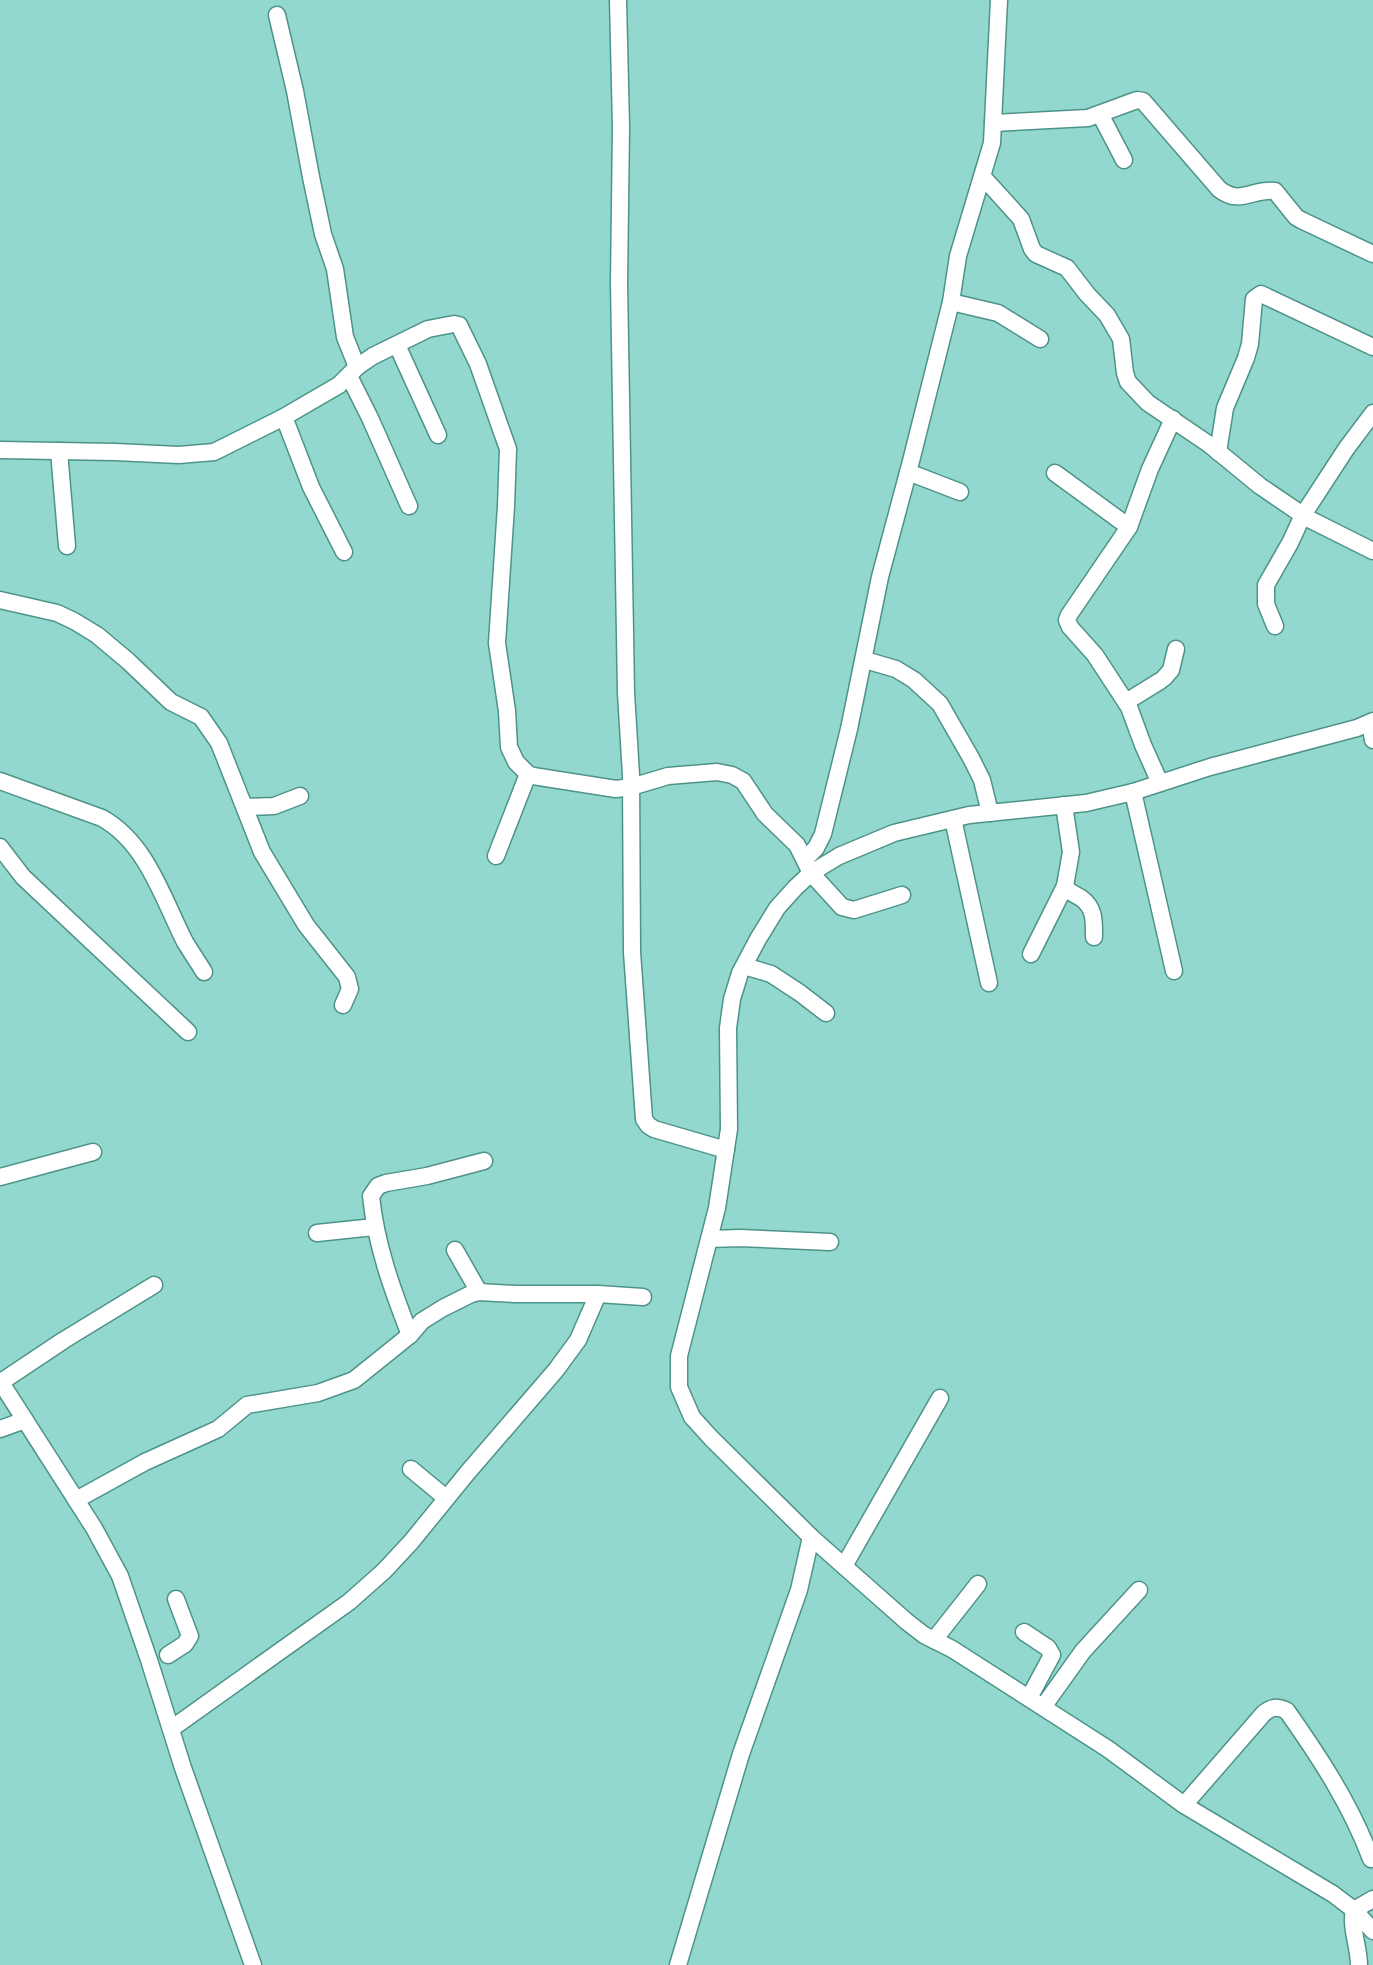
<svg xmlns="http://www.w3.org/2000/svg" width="1373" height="1965" font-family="'Asap Condensed',sans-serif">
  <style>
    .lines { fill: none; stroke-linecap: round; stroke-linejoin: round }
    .minor-casing { stroke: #4e938a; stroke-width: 19 }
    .minor { stroke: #fff; stroke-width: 16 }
  </style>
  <rect width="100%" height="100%" fill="#92d8ce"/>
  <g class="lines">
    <defs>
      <g id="minor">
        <path d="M618 0 621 127 619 283 626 693 631 775 632 952 644 1119 648 1125 654 1129 726 1150"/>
        <path d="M277 15 295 91 311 177 323 234 335 269 345 337 357 367"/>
        <path d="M1100 114 1124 160"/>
        <path d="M993 123 1088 118 1137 100 1143 101 1219 189C1240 206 1253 188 1275 191L1296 217 1301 220 1373 254"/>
        <path d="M983 177 1021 219 1032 249 1036 254 1067 268 1087 294 1107 315 1121 339 1125 373 1128 382 1148 403 1210 445 1260 486 1307 518 1373 551"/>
        <path d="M951 302 998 313 1040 339"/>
        <path d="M397 345 438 435"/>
        <path d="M349 376 370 418 409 506"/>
        <path d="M284 417 311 487 344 552"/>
        <path d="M0 450 115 452 179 455 214 452 284 417 339 385 357 367 373 356 428 329 454 324 459 325 478 364 508 449 506 506 497 643 507 711 509 747 516 762 528 774 533 776 616 789 631 787 668 776 717 772 732 775 743 781 765 814 797 845 811 873 842 907 854 910 902 895"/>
        <path d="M59 451 67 546"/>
        <path d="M1218 452 1225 408 1246 358 1250 344 1254 299 1261 294 1373 347"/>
        <path d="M908 472 960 492"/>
        <path d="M1055 473 1129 527"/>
        <path d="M0 600 57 613 74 621 97 635 128 661 171 702 201 717 219 743 262 852 306 925 347 977 350 989 343 1005"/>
        <path d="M1275 626 1266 604V585L1290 543 1303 515 1346 449 1373 413"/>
        <path d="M865 660 896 669 914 680 940 704 971 758 982 780 990 813"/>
        <path d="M1164 678 1171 670 1176 649"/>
        <path d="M1126 702 1160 681"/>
        <path d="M1373 721 1357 728 1210 767 1133 792 1086 803 969 815 894 833 839 856 811 873 795 888 777 908 758 939 740 973 732 999 728 1028 729 1129 717 1208 679 1356V1387L692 1417 711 1438 811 1537 906 1621 924 1635 952 1649 1108 1749 1184 1805 1333 1894 1354 1910 1373 1931"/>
        <path d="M1370 723 1373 740"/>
        <path d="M0 781 102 818C147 843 163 899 185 942 191 952 198 962 204 972"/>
        <path d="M1160 783 1143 745 1129 707 1095 655 1070 627 1067 620 1069 615 1129 527 1150 469 1173 419"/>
        <path d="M1133 792 1174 971"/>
        <path d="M1064 805 1071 852 1065 886C1069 893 1075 894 1081 898 1095 908 1094 921 1094 937"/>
        <path d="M245 807 274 806 300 796"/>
        <path d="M953 819 989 983"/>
        <path d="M0 847 23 877 188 1032"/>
        <path d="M496 856 528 774"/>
        <path d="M805 859 816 848 823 834 849 729 880 577 910 465 951 302 958 256 992 143 999 0"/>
        <path d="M1031 954 1065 886"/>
        <path d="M744 966 771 974 800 993 826 1013"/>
        <path d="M0 1177 93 1152"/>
        <path d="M317 1233 374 1227"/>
        <path d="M709 1239 740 1238 830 1242"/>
        <path d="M455 1250 479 1292"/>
        <path d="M598 1294 643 1297"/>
        <path d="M410 1335C392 1289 376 1245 371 1196L378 1186 386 1183 427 1176 484 1161"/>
        <path d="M0 1381 94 1528 120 1576 149 1660 183 1768 253 1965"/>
        <path d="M1 1382 64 1340 154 1285"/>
        <path d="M0 1429 25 1420"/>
        <path d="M411 1469 446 1498"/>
        <path d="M76 1500 145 1462 218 1429 247 1405 318 1393 354 1380 410 1335 422 1321 443 1308 471 1294 479 1292 515 1294H598L578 1340 556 1370 468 1472 411 1542 384 1571 349 1602 171 1729"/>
        <path d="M844 1566 940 1398"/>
        <path d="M1024 1632 1048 1648 1052 1655 1029 1698"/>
        <path d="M934 1640 978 1584"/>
        <path d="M168 1655 185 1644 190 1636 176 1599"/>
        <path d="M1043 1707 1083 1651 1139 1590"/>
        <path d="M1184 1805 1264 1713C1272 1707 1277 1706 1287 1711 1320 1758 1351 1805 1371 1859"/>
        <path d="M678 1965 741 1754 799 1590 811 1537"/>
        <path d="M1359 1965C1359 1947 1350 1927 1354 1910L1373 1899"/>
      </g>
    </defs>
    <use href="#minor" class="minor-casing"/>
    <use href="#minor" class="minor"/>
  </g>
</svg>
